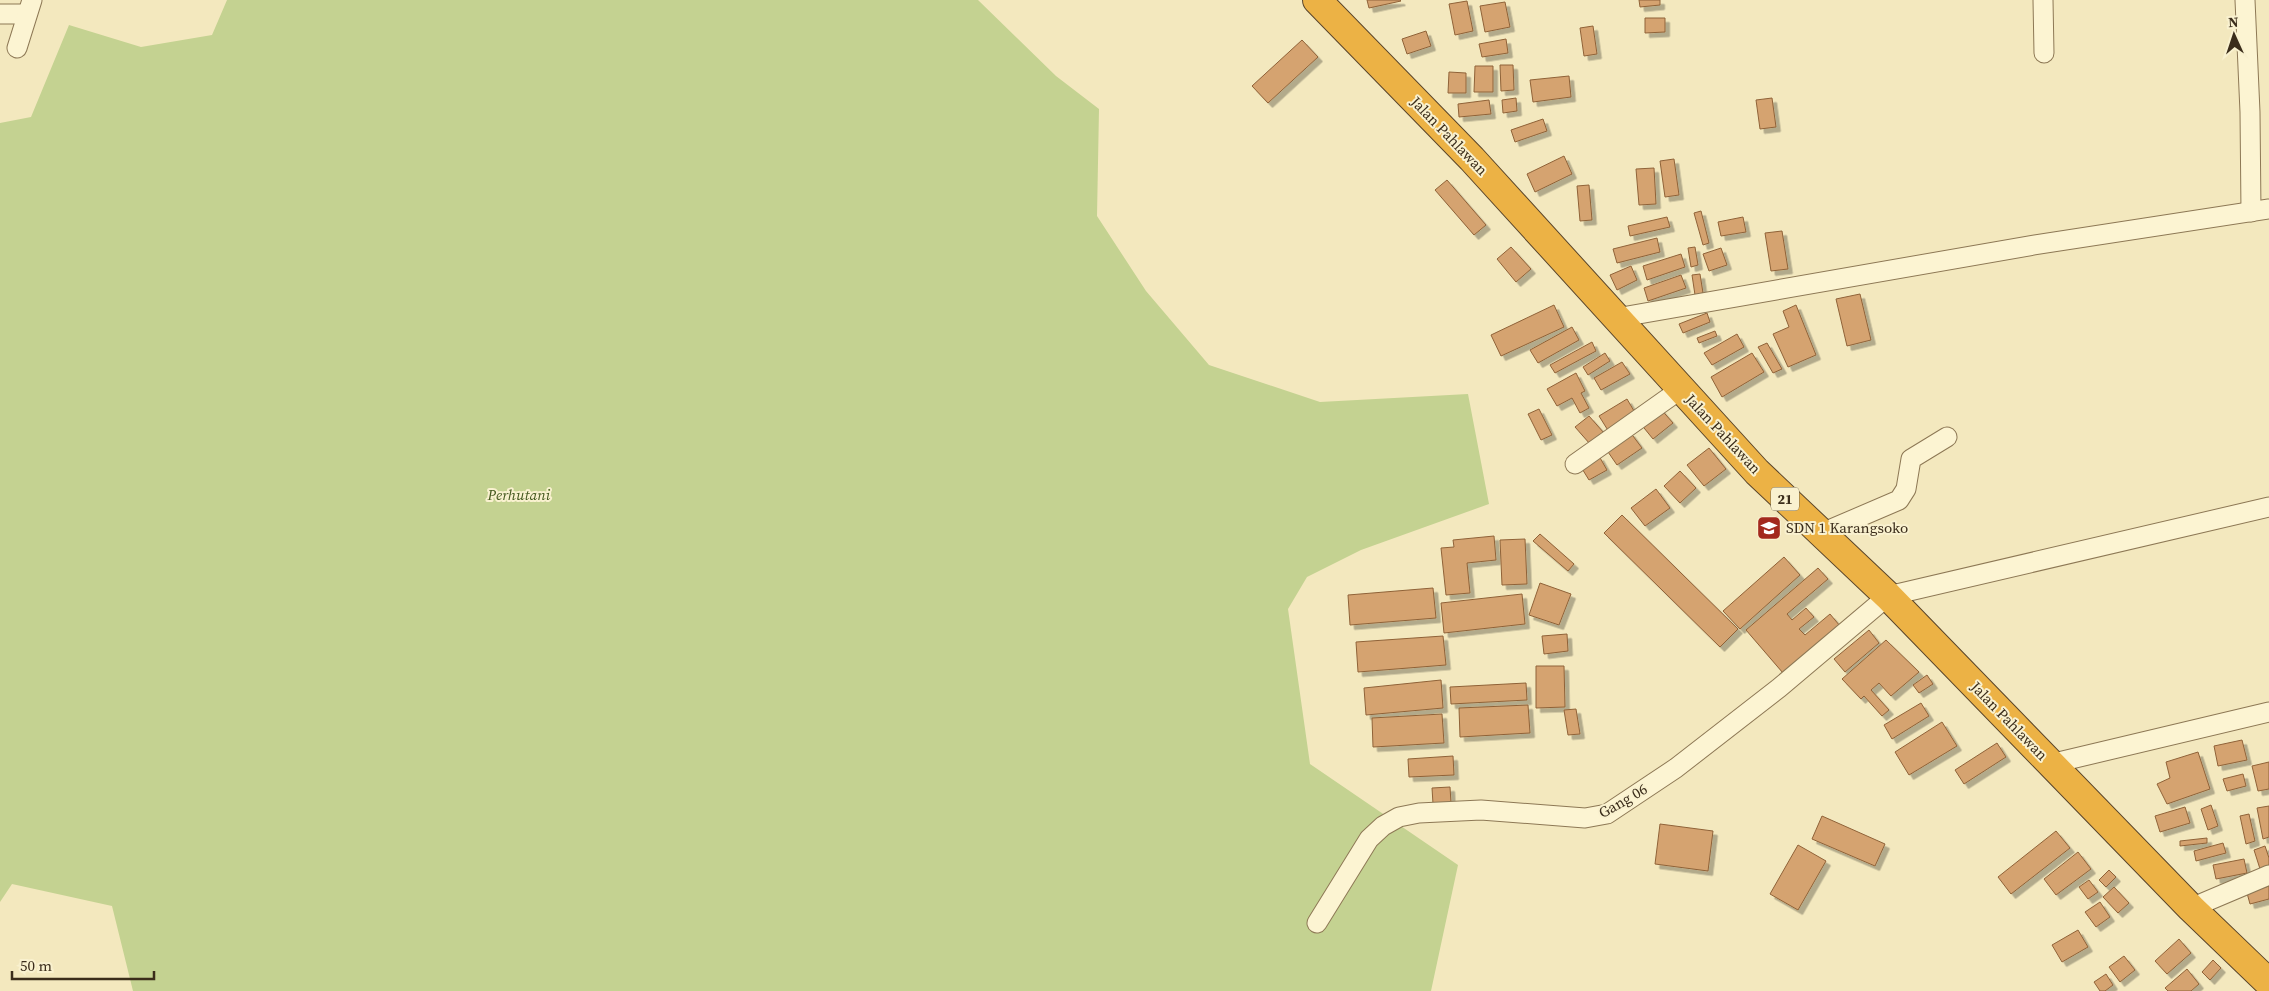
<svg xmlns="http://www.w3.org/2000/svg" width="2269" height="991" font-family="'Source Serif 4',serif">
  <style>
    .green { fill: #c4d291 }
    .building { fill: #d5a370; stroke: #8f6238; filter: url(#shadow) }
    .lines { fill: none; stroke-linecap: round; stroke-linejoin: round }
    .street-casing { stroke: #8d7855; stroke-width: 21 }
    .highway-casing { stroke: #5a452a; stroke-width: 30 }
    .street { stroke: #fcf4d2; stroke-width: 19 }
    .highway { stroke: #ecb245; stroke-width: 28 }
    .labels { text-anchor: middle; stroke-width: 4; stroke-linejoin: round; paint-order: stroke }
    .shield { fill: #f9f1cf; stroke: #746851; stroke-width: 1 }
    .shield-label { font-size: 14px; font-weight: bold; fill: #3b2d1b }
    .street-label { font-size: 15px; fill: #3b2d1b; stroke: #f9f1cf }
    .park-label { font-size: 15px; font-style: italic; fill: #45591f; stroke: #f9f1cf }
    .poi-label { font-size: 15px; fill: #3b2d1b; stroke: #f9f1cf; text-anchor: start }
  </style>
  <defs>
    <filter id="shadow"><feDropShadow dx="4.5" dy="4.5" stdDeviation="0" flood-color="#0004"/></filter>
  </defs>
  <rect width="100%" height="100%" fill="#f3e8be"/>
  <path class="green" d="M227 0H978L1056 76 1099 109 1097 216 1146 291 1209 365 1320 402 1468 394 1489 504 1361 550 1307 577 1288 609 1310 764 1458 865 1431 991H133L112 906 12 884 0 902V123L31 117 69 25 141 47 212 35Z"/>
  <g class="building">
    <path d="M1367 0H1400L1401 1 1369 8Z"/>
    <path d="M1639 0H1660V5L1640 7Z"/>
    <path d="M1467 1 1473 31 1455 35 1449 4Z"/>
    <path d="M1505 2 1510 27 1485 32 1480 6Z"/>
    <path d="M1645 18H1665V32L1645 33Z"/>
    <path d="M1593 26 1597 54 1584 56 1580 28Z"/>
    <path d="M1426 31 1431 46 1407 54 1402 39Z"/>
    <path d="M1506 39 1508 53 1482 57 1479 44Z"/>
    <path d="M1302 40 1318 57 1268 103 1252 86Z"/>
    <path d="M1500 65H1513L1514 90 1501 91Z"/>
    <path d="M1475 66H1493V92H1474Z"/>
    <path d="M1449 72 1466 73V93H1448Z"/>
    <path d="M1569 76 1571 97 1533 102 1530 80Z"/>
    <path d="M1516 98 1517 111 1503 113 1502 100Z"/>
    <path d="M1772 98 1776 127 1760 129 1756 100Z"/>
    <path d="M1489 100 1491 114 1459 117 1458 104Z"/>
    <path d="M1543 119 1547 131 1515 142 1511 130Z"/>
    <path d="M1564 156 1572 174 1535 192 1527 174Z"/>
    <path d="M1674 159 1679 195 1665 197 1660 161Z"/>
    <path d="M1654 168 1656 204 1639 205 1636 169Z"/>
    <path d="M1447 180 1486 225 1474 235 1435 190Z"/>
    <path d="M1589 185 1592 220 1580 221 1577 186Z"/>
    <path d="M1701 211 1709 243 1703 245 1694 213Z"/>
    <path d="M1667 217 1670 227 1630 236 1628 226Z"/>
    <path d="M1743 217 1746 232 1721 236 1718 222Z"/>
    <path d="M1782 231 1788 269 1771 271 1765 233Z"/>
    <path d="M1657 238 1660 252 1617 263 1613 249Z"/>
    <path d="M1511 247 1531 269 1516 282 1497 259Z"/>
    <path d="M1695 247 1698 265 1691 267 1688 248Z"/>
    <path d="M1721 248 1727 265 1709 271 1703 254Z"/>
    <path d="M1681 254 1685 267 1647 280 1643 266Z"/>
    <path d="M1631 266 1637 280 1617 290 1610 275Z"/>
    <path d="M1700 274 1703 293 1695 295 1692 275Z"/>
    <path d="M1681 275 1686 288 1648 301 1644 288Z"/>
    <path d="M1860 294 1871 340 1847 346 1836 299Z"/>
    <path d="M1554 305 1564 327 1501 356 1491 335Z"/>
    <path d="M1796 305 1816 355 1788 367 1773 334 1789 327 1783 311Z"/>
    <path d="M1707 313 1710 322 1683 333 1679 324Z"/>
    <path d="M1572 327 1579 340 1538 363 1530 350Z"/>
    <path d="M1715 331 1717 336 1699 343 1697 338Z"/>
    <path d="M1737 334 1744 347 1712 365 1704 353Z"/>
    <path d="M1592 342 1596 351 1555 373 1550 365Z"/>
    <path d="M1767 343 1782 369 1773 373 1758 347Z"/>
    <path d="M1605 353 1610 361 1588 375 1583 367Z"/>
    <path d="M1752 353 1764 372 1722 397 1711 377Z"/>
    <path d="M1622 362 1630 374 1601 390 1594 378Z"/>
    <path d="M1576 373 1585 391 1581 393 1589 408 1580 413 1572 398 1557 406 1547 389Z"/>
    <path d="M1627 399 1637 416 1609 432 1599 416Z"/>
    <path d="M1659 407 1673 423 1653 439 1640 423Z"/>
    <path d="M1539 409 1552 435 1541 440 1528 414Z"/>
    <path d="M1589 416 1604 433 1590 444 1575 427Z"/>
    <path d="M1630 432 1642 448 1617 465 1606 449Z"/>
    <path d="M1709 448 1726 469 1704 486 1687 465Z"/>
    <path d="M1599 456 1607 470 1589 480 1581 467Z"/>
    <path d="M1680 471 1696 488 1680 503 1664 486Z"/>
    <path d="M1656 489 1670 508 1645 526 1631 508Z"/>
    <path d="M1622 515 1738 629 1720 647 1604 533Z"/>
    <path d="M1540 534 1574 564 1568 571 1533 541Z"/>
    <path d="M1494 536 1496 560 1467 563 1470 593 1446 595 1441 548 1454 547 1453 540Z"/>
    <path d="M1525 539 1527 584 1502 585 1500 540Z"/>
    <path d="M1784 557 1800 575 1740 629 1723 611Z"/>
    <path d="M1818 568 1828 579 1787 614 1792 620 1806 608 1814 617 1799 629 1805 635 1830 614 1840 626 1783 673 1746 630Z"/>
    <path d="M1540 583 1571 594 1559 625 1529 615Z"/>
    <path d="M1433 588 1436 618 1350 625 1348 595Z"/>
    <path d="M1522 594 1525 624 1444 633 1441 603Z"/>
    <path d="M1869 630 1879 643 1845 672 1834 659Z"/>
    <path d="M1567 634 1568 651 1544 654 1542 636Z"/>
    <path d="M1443 636 1446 665 1358 672 1356 642Z"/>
    <path d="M1886 640 1919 672 1891 696 1879 683 1871 690 1889 710 1882 716 1864 696 1861 699 1842 679Z"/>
    <path d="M1536 666H1564L1565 707 1536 708Z"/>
    <path d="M1927 675 1933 684 1919 693 1913 685Z"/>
    <path d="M1441 680 1443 708 1366 715 1364 688Z"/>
    <path d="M1526 683 1527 700 1451 704 1450 687Z"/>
    <path d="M1921 703 1929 716 1892 739 1884 725Z"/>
    <path d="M1528 705 1530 733 1460 737 1459 708Z"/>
    <path d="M1576 709 1580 734 1568 735 1564 710Z"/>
    <path d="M1442 714 1444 743 1373 747 1372 718Z"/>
    <path d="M1942 722 1957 746 1909 775 1895 752Z"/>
    <path d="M2242 740 2247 760 2218 766 2214 746Z"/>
    <path d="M1997 743 2006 757 1964 784 1955 770Z"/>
    <path d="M2198 752 2210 789 2167 804 2157 784 2170 778 2166 762Z"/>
    <path d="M1453 756 1454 775 1409 777 1408 759Z"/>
    <path d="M2269 762V789L2258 791 2252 766Z"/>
    <path d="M2243 774 2246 786 2227 791 2223 779Z"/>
    <path d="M1450 787 1451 803 1433 804 1432 788Z"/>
    <path d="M2211 805 2218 826 2208 830 2201 809Z"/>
    <path d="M2269 806V837L2263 839 2257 808Z"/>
    <path d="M2185 807 2190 823 2160 832 2155 816Z"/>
    <path d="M2249 814 2255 841 2246 844 2240 816Z"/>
    <path d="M1822 816 1885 844 1875 866 1812 839Z"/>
    <path d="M1660 824 1713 831 1708 871 1655 864Z"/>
    <path d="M2056 831 2070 848 2011 894 1998 877Z"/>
    <path d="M2207 838V843L2180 846V841Z"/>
    <path d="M2223 843 2226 853 2196 861 2194 851Z"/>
    <path d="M1798 845 1826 861 1798 910 1770 894Z"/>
    <path d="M2265 846 2269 858V870L2261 872 2254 850Z"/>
    <path d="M2078 852 2091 869 2056 895 2044 879Z"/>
    <path d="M2244 859 2247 873 2216 879 2213 865Z"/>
    <path d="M2109 870 2116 877 2106 887 2099 880Z"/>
    <path d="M2089 880 2098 892 2088 899 2079 887Z"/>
    <path d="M2269 886V899L2250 904 2247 893Z"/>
    <path d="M2114 887 2129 903 2118 913 2103 897Z"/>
    <path d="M2100 902 2110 917 2096 927 2085 912Z"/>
    <path d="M2078 930 2088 947 2062 962 2052 945Z"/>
    <path d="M2179 939 2191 953 2167 974 2155 961Z"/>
    <path d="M2124 956 2135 970 2120 982 2109 967Z"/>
    <path d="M2213 960 2221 968 2210 980 2202 972Z"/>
    <path d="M2187 969 2199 984 2191 991H2168L2165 988Z"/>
    <path d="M2106 974 2113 985 2105 991H2100L2094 982Z"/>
  </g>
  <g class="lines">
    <defs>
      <g id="street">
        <path d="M2043 0 2044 53"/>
        <path d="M2245 0 2250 112 2251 212"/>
        <path d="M0 14H27"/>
        <path d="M17 48 32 0"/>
        <path d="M1616 318 2034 245 2269 209"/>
        <path d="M1575 464 1681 389"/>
        <path d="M1822 533 1899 500 1906 489 1911 459 1947 437"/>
        <path d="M2050 764 2269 712"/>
        <path d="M2191 908 2269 875"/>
        <path d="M1317 923 1369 839 1383 826 1399 817 1419 813 1481 810 1585 818 1607 814 1676 768 1779 688 1888 596 2269 507"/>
      </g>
      <path id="highway" d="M1317 0 1472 159 1757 472 1888 596 2191 908 2269 983"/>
    </defs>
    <use href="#street" class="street-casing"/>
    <use href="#highway" class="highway-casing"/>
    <use href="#street" class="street"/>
    <use href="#highway" class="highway"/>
  </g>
  <defs>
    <symbol id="school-square" viewBox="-11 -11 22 22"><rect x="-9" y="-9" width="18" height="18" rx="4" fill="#a3291e" stroke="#f9f1cf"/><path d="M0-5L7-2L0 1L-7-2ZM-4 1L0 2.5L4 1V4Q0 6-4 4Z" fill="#fff"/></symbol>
  </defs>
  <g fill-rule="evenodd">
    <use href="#school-square" x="1755" y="514" width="28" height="28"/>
  </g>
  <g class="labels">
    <rect class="shield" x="1771" y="487.5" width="28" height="23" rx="4"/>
    <g class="shield-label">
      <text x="1785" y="504">21</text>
    </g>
    <g class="street-label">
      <text transform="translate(1449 136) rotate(46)" y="5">Jalan Pahlawan</text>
      <text transform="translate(1723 434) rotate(47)" y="5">Jalan Pahlawan</text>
      <text transform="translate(2009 721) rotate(46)" y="5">Jalan Pahlawan</text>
      <text transform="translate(1623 801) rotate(-30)" y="5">Gang 06</text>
    </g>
    <g class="park-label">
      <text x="519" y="500">Perhutani</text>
    </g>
    <g class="poi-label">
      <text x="1786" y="533">SDN 1 Karangsoko</text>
    </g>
  </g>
  <g transform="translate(2234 35) rotate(357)" stroke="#f9f1cf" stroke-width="4" paint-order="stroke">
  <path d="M0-4L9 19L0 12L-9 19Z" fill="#3b2d1b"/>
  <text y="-8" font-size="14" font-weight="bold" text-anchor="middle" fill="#3b2d1b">N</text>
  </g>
  <path d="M12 971v8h142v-8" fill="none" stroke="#3b2d1b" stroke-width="2.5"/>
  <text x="20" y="971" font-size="15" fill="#3b2d1b" stroke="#f9f1cf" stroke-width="4" paint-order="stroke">50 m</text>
</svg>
